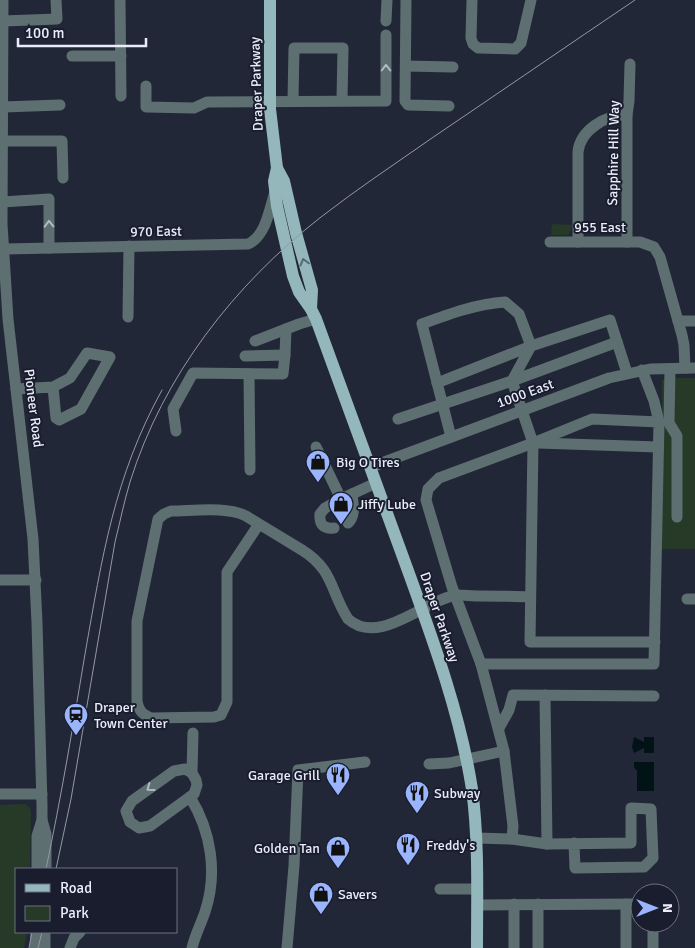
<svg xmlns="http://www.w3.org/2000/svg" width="695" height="948" font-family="Signika,sans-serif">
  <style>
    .green { fill: #273a27 }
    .water { fill: #011316 }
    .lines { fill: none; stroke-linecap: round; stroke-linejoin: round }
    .minor { stroke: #5e6f71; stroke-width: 11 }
    .major { stroke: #93b7ba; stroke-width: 12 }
    .tram { stroke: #9498a6; stroke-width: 1 }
    .oneway { stroke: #b2bbc3 }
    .oneway2 { stroke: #566a74 }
    .labels { text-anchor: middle; stroke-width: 4; stroke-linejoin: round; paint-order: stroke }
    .street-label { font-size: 14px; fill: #eaedf9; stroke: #191d2e }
    .poi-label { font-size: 14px; fill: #eaedf9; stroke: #191d2e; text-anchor: start }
  </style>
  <rect width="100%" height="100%" fill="#222738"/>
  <g class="green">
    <path d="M552 224 572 225 569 234 566 235H551Z"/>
    <path d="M678 378H695V549H662V380Z"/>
    <path d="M25 804 30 808 31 812 30 869H16V932H27L24 948H0V805Z"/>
  </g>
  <g class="water">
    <path d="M634 737 644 742V737H654V753H644V748L634 753 632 747Z"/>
    <path d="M634 762H654V791H637V771L634 767Z"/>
  </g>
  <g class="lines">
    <g class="minor">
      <path d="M3 0 2 224 8 319 33 539 37 623 42 805V820L37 836V869"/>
      <path d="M120 0 121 96"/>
      <path d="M406 0 405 101 408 105 449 106"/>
      <path d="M472 0 471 38 473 44 478 48 515 49 521 43 531 0"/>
      <path d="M3 21 57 19 56 0"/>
      <path d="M386 21 387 0"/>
      <path d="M72 56H121"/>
      <path d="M406 66 453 67"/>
      <path d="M146 86V107L194 108 207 102 386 101V35"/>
      <path d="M293 100 294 48H343L342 100"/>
      <path d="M3 107 60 105"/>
      <path d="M3 141H62L63 178"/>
      <path d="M2 202 49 199V248"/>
      <path d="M550 242H640L654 247 660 257 682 335 684 345 685 368"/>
      <path d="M578 242V152C580 130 607 114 627 115"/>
      <path d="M627 242V115L629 101 630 64"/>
      <path d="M4 249 248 244C266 236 269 210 275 192"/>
      <path d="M128 317 129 246"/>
      <path d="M678 321H695"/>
      <path d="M255 341 299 324 316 319"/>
      <path d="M285 355 286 329"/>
      <path d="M670 369 669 423 677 436V517"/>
      <path d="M642 370 654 401 659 422 654 664H481L452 587 426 500 428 489 439 478 533 443 592 419 659 422"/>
      <path d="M249 374 250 470"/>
      <path d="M437 383 531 346 610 320 627 373"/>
      <path d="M16 389 53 387 56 418 59 420 81 409 110 357 87 353 70 378 53 387"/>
      <path d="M398 419 512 381 617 342"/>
      <path d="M176 431 173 409 193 373 283 374 285 355 245 356"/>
      <path d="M451 437 422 324C449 314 476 304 505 302L519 314 531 346 512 381 533 443 530 642H655"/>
      <path d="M538 443 658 447"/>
      <path d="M316 447 341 499 376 483"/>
      <path d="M371 467 609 378 650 369 695 368"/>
      <path d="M348 523C356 515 353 505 352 494"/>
      <path d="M259 524 227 572V702L221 715 214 717 151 718C142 714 139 711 137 701V621L158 519 164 514 171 511C192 511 227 506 246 516L302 550C334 570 330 591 348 619 379 647 425 600 456 595 464 595 472 596 480 596 497 596 513 596 530 597"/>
      <path d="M334 528C324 529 319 525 320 514L325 508 341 499"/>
      <path d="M0 580H36"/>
      <path d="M687 599H695"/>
      <path d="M545 695 547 844 631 843V808L651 809 653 858 644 867 575 868 574 843"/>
      <path d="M499 728 509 710 513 695 654 696"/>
      <path d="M429 764 449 763 504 751 481 664"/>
      <path d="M192 773 185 769 174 771 132 801 126 811 130 822 139 828 150 826 194 794 197 785 196 780 192 773 193 733"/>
      <path d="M0 794H42"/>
      <path d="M190 797C211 831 218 873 205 912 201 924 195 935 192 948"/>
      <path d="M42 820 46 834V869"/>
      <path d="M477 838 512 839 513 826 504 751"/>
      <path d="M512 839 547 844"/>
      <path d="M440 889H477"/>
      <path d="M626 904V948"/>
      <path d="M477 905 640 904"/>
      <path d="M651 923 653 928V948"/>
      <path d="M35 948 36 932"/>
      <path d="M45 948V932"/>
      <path d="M70 948 74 938 80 932"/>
      <path d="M287 948 294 866 298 770 365 762"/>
      <path d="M514 948V904"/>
      <path d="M538 948V904"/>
    </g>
    <g class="major">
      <path d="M270 0V109L277 168 274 181 277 206 293 276 299 292 311 309 316 319C346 402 377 485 407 568 433 640 460 713 472 789 479 842 477 895 477 948"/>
      <path d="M277 168 284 181 296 233 312 290 311 309"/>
    </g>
    <g class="tram">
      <path d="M46 869C61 798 73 726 85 654 102 558 114 477 162 390"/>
      <path d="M56 869 71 799 115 542C120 522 124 502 130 482 163 376 234 285 321 217 357 189 395 164 432 138 500 92 567 46 635 0"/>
      <path d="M29 948 32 932"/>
      <path d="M38 948 42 932"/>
    </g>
  </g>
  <defs><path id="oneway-chevron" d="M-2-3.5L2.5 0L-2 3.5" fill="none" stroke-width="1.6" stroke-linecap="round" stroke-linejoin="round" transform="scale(1.25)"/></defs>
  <g class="oneway">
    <use href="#oneway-chevron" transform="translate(386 68) rotate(-90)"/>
    <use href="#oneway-chevron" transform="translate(49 224) rotate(-91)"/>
    <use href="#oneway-chevron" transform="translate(150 788) rotate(144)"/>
  </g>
  <use class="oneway2" href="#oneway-chevron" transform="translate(304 262) rotate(-105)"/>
  <defs>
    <symbol id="shop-pin" viewBox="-11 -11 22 30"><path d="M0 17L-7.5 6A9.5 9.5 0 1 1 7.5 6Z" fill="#9ab5fd" stroke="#191d2e"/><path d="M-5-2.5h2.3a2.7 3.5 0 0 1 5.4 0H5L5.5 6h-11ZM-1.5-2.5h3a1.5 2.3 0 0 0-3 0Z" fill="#111"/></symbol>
    <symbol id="station-pin" viewBox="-11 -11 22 30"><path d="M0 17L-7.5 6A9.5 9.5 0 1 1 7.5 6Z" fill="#9ab5fd" stroke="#191d2e"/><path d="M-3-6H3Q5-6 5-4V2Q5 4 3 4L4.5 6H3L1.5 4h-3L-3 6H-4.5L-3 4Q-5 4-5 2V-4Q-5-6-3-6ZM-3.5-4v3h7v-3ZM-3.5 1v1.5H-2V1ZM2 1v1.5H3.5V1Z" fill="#111"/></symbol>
    <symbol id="restaurant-pin" viewBox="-11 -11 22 30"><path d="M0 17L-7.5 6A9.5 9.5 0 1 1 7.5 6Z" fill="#9ab5fd" stroke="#191d2e"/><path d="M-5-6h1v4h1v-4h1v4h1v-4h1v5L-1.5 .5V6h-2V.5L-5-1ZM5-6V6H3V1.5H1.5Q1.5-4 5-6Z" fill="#111"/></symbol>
  </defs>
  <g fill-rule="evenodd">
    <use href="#shop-pin" x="304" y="448" width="28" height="38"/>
    <use href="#shop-pin" x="327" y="490" width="28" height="38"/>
    <use href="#station-pin" x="62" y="701" width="28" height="38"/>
    <use href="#restaurant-pin" x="324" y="761" width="28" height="38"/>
    <use href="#restaurant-pin" x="403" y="779" width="28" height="38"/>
    <use href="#restaurant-pin" x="394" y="831" width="28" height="38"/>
    <use href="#shop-pin" x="324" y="834" width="28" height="38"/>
    <use href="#shop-pin" x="307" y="880" width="28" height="38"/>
  </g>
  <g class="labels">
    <g class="street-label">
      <text transform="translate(256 84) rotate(-92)" y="5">Draper Parkway</text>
      <text transform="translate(613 153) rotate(-89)" y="5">Sapphire Hill Way</text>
      <text x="600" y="232">955 East</text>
      <text transform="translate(156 231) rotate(-1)" y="5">970 East</text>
      <text transform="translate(525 393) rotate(-20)" y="5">1000 East</text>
      <text transform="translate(34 408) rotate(83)" y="5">Pioneer Road</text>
      <text transform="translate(440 617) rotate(71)" y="5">Draper Parkway</text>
    </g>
    <g class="poi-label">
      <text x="336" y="467">Big O Tires</text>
      <text x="358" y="509">Jiffy Lube</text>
      <text x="94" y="712">Draper<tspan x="94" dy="16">Town Center</tspan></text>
      <text x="320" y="780" text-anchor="end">Garage Grill</text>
      <text x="434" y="798">Subway</text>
      <text x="426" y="850">Freddy's</text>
      <text x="320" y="853" text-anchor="end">Golden Tan</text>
      <text x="338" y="899">Savers</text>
    </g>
  </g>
  <rect x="15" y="868" width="162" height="65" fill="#191d2e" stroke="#6d707f"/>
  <rect x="25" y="884" width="25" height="8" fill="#93b7ba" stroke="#6d707f"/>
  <text x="60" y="893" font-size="15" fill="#eaedf9">Road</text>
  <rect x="25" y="906" width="25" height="15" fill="#273a27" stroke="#6d707f"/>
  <text x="60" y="918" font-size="15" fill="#eaedf9">Park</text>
  <g transform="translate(655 908) rotate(90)"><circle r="24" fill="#191d2e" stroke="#6d707f"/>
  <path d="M0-4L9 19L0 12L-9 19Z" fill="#9ab5fd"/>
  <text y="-8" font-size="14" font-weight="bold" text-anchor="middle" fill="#eaedf9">N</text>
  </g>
  <path d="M18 38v8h128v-8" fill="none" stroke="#eaedf9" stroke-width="2.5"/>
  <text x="25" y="38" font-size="15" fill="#eaedf9" stroke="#191d2e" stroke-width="4" paint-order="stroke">100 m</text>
</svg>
